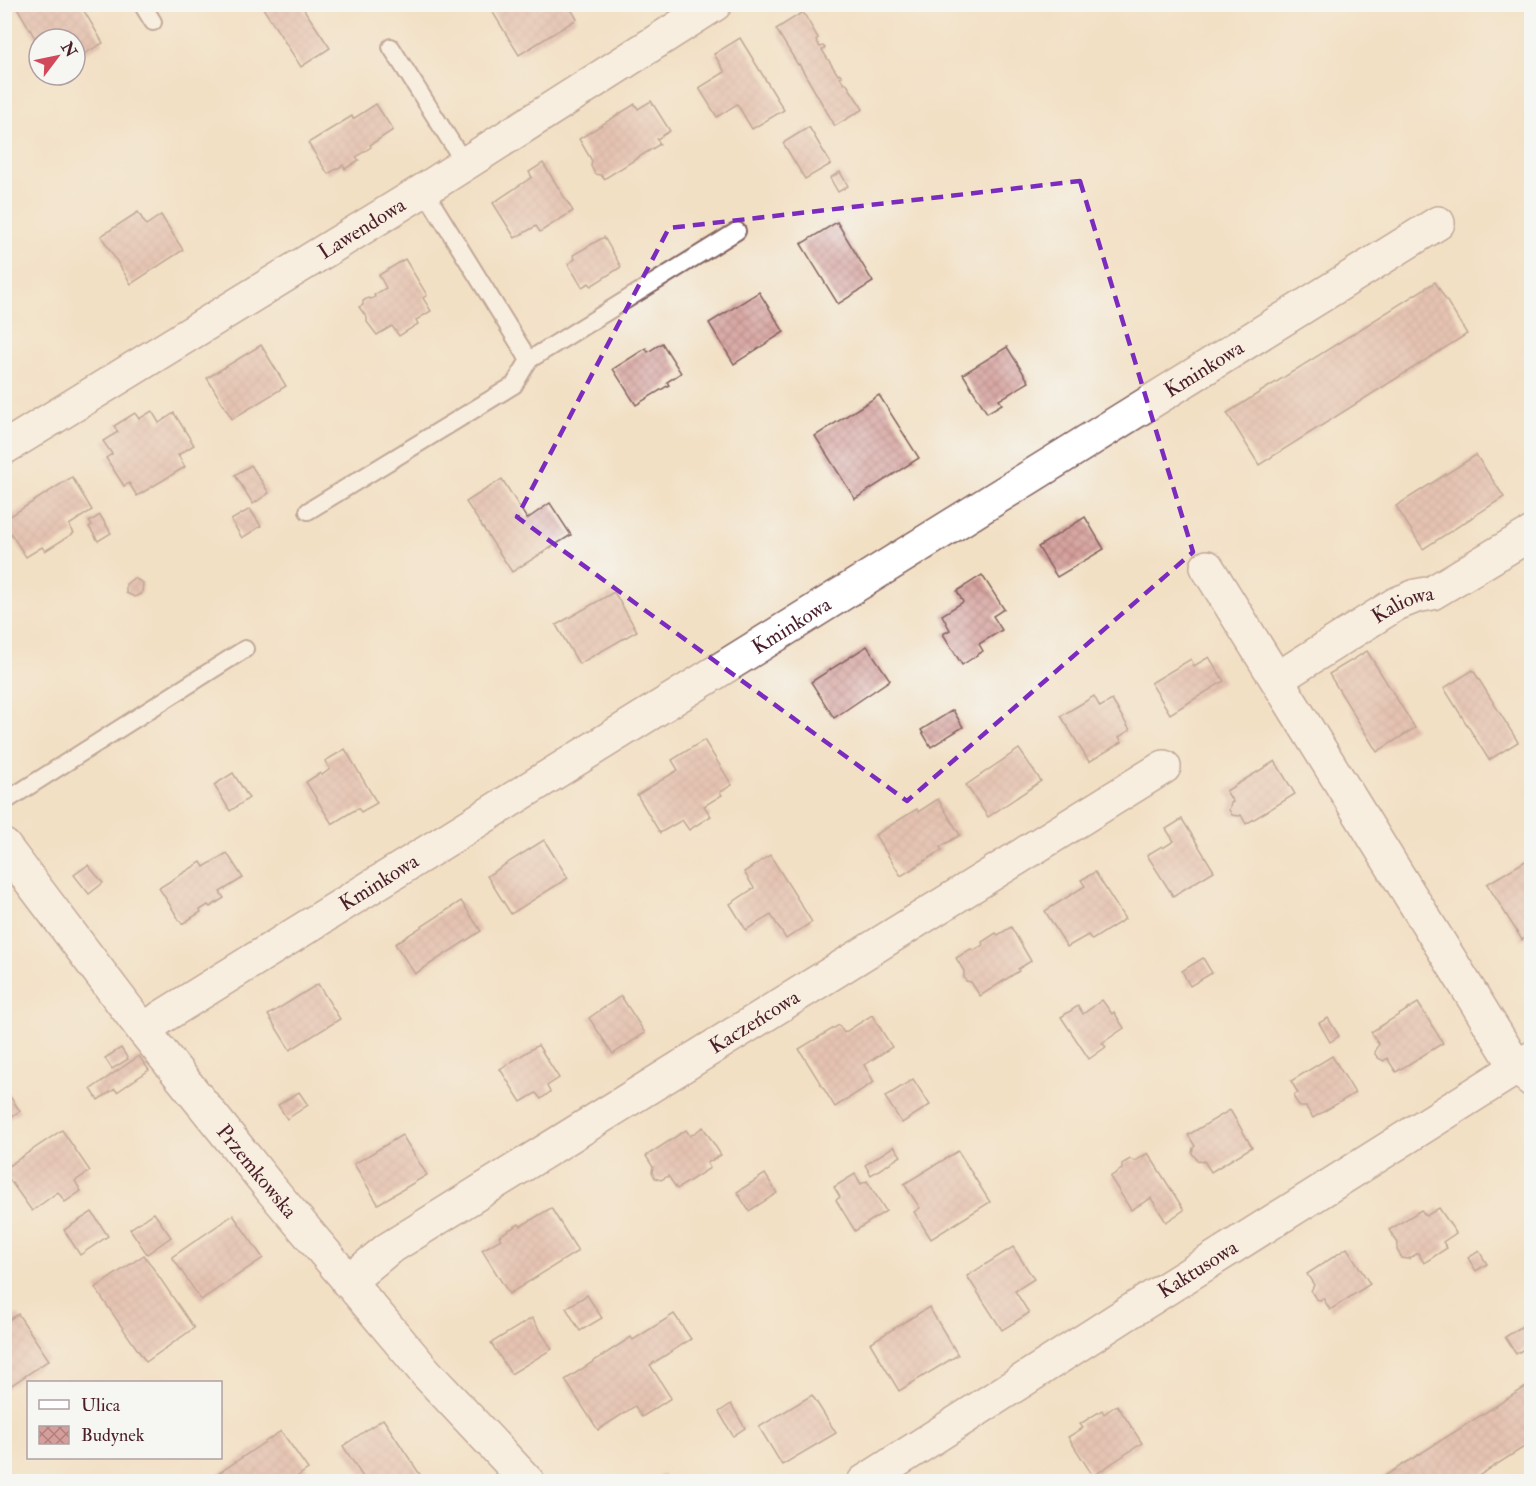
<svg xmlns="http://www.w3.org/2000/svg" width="1536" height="1486" font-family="'IM FELL Double Pica',serif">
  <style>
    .building { fill: url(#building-cross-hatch) }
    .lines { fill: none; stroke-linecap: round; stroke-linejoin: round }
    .lane-casing { stroke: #856361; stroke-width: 20 }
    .street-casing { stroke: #856361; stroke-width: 36 }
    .lane { stroke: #fff; stroke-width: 16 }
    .street { stroke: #fff; stroke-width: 33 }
    .marked { fill: none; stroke: #7b2cbf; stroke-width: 4.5; stroke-dasharray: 12 8; stroke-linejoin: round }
    .labels { text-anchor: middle; stroke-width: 4.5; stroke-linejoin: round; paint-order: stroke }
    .street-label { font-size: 21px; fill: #4a1f2b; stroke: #f6f6f2 }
  </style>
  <defs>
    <pattern id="building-cross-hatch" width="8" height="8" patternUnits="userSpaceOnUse" patternTransform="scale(1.5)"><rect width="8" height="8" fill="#d59e9a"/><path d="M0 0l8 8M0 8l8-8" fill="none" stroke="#af807e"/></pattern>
  </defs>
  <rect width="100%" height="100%" fill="#f6f6f2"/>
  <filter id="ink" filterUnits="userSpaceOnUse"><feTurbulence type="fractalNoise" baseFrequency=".0167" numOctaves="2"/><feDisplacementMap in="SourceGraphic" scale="12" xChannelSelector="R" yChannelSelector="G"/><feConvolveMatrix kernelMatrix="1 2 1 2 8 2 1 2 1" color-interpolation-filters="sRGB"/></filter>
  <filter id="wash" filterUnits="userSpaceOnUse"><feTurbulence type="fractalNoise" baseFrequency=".008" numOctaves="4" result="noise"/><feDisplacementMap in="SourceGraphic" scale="24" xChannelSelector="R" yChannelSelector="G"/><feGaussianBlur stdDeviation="1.35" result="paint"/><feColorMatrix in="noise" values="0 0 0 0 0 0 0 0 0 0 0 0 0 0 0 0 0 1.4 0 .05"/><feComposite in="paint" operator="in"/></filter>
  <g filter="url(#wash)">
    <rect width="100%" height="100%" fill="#f2e0c4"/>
    <g id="blocks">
      <g class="building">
        <path d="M15 4H80L103 43 75 59V39H39V45Z"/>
        <path d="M503 4H568L577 19 519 55 492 11Z"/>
        <path d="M261 5H301L330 48 301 67Z"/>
        <path d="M803 12 818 38 816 40 820 47 823 46 825 48 822 50 838 75 840 74 842 76 840 77 844 84 846 83 863 109 835 126 799 64 798 65 776 29Z"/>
        <path d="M740 38 784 110 752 129 737 104 717 117 699 88 725 72 714 54Z"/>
        <path d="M651 101 670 131 657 139 660 144 604 179 601 175 595 174 591 166 592 161 579 139 635 104 638 109Z"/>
        <path d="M376 104 393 130 370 145 371 147 356 157 359 160 345 169 343 165 328 174 308 143 352 116 353 119Z"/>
        <path d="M809 127 831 164 805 179 783 143Z"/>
        <path d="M543 163 573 211 540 232 536 226 515 238 493 203 532 177 529 172Z"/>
        <path d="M840 172 848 186 838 192 830 178Z"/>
        <path d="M138 212 146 225 161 215 183 250 131 284 101 236Z"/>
        <path d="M837 222 873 282 838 304 801 244Z"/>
        <path d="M604 237 621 267 591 286 589 283 582 287 568 264 575 259 573 255Z"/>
        <path d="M405 259 427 295 423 298 431 311 416 320 418 324 399 336 392 326 377 335 367 322V318L359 307 363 305V301L368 298 371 299 375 297 374 295 386 288 379 275Z"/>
        <path d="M1435 282 1467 334 1259 465 1227 413Z"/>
        <path d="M759 292 784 332 734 364 709 323Z"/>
        <path d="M662 343 681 373 667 382 669 385 636 405 613 369 646 348 648 352Z"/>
        <path d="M261 345 286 386 232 419 207 378Z"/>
        <path d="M1007 347 1029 382 999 400 1002 404 987 413 963 374Z"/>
        <path d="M879 395 919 458 855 499 815 436Z"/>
        <path d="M152 411 159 423 174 413 194 445 178 455 185 467 137 496 129 483 124 486 106 458 112 454 103 441 118 432 114 426 135 413 139 419Z"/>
        <path d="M1476 455 1504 497 1423 549 1396 506Z"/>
        <path d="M251 465 269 493 253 504 235 475Z"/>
        <path d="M72 477 92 510 69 525 74 533 45 551 42 547 26 557 4 523V520Z"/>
        <path d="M502 479 527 519 550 503 571 535 512 572 466 502Z"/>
        <path d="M250 509 261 526 242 538 231 520Z"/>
        <path d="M100 515 111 533 98 541 89 527 92 525 89 522Z"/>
        <path d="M1085 517 1104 549 1057 577 1038 547Z"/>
        <path d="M982 575 1004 609 993 616 1002 630 979 644 983 651 962 665 943 634 950 630 942 615 963 602 957 591Z"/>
        <path d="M134 578 143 583 142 593 135 597 126 593V584Z"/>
        <path d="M614 592 637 631 579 664 556 625Z"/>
        <path d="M867 646 890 680 834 718 811 682Z"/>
        <path d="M1367 651 1415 728 1377 752 1329 674Z"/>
        <path d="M1209 657 1224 681 1170 714 1151 683 1191 659 1194 666Z"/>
        <path d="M1473 670 1518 742 1489 760 1444 688Z"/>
        <path d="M1094 696 1100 707 1112 700 1130 730 1119 737 1122 742 1089 762 1061 716Z"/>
        <path d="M953 710 963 727 931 747 921 730Z"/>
        <path d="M704 740 732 785 720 792 722 795 704 806 711 816 689 830 682 820 660 833 637 795 678 770 672 760Z"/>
        <path d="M345 749 377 803 361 812 358 808 332 824 306 782 320 773 322 775 330 769 325 761Z"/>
        <path d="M1019 749 1041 781 988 817 966 785Z"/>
        <path d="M1275 761 1295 794 1246 824 1241 815 1239 816 1232 815 1229 810 1231 803 1233 802 1226 791Z"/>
        <path d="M233 773 249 798 230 811 214 785Z"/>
        <path d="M938 799 960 835 940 847 942 850 901 876 875 835 917 809 918 812Z"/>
        <path d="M1182 819 1214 871 1173 896 1147 855 1162 846 1163 848 1174 841 1166 829Z"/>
        <path d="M544 840 568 878 511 914 487 876Z"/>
        <path d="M227 853 243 878 220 892 224 898 210 907 208 905 200 910 201 912 182 924 159 888 201 862 204 867Z"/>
        <path d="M770 855 812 922 786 939 771 915 746 930 730 904 754 888 744 872Z"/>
        <path d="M1532 857V934L1522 940 1487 884Z"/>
        <path d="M88 865 103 883 89 894 74 875Z"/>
        <path d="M1095 872 1125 919 1092 940 1088 935 1067 947 1045 911 1085 886 1081 880Z"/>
        <path d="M461 901 481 931 415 974 395 944Z"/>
        <path d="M1011 927 1031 961 1018 969 1019 971 980 996 971 982 966 981 964 977V971L956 958 971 949 973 951 983 945 982 942 996 933 998 935Z"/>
        <path d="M1203 958 1212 973 1190 986 1182 971Z"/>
        <path d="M318 984 340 1019 290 1050 268 1015Z"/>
        <path d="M621 996 645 1033 613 1054 589 1018Z"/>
        <path d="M1102 1000 1112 1014 1114 1012 1124 1028 1102 1043 1106 1047 1089 1059 1061 1017 1078 1006 1083 1014Z"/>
        <path d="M1418 1003 1443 1043 1396 1072 1387 1058 1384 1061 1378 1058 1375 1054 1376 1048 1379 1045 1371 1032Z"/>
        <path d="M872 1015 892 1047 864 1065 874 1082 835 1107 799 1049 839 1025 844 1033Z"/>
        <path d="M1328 1018 1339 1036 1330 1042 1319 1023Z"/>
        <path d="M538 1045 559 1078 547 1086 550 1092 541 1099 536 1093 521 1102 500 1069Z"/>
        <path d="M121 1048 128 1059 112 1069 105 1058Z"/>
        <path d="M139 1056 149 1070 117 1092 115 1089 98 1100 91 1089Z"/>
        <path d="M1332 1056 1355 1093 1313 1118 1306 1107H1300L1294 1098 1295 1094 1298 1093 1291 1081Z"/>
        <path d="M913 1079 930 1105 902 1123 885 1097Z"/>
        <path d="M4 1088 20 1111 4 1121Z"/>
        <path d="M299 1092 308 1105 287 1119 278 1105Z"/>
        <path d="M1230 1110 1252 1147 1211 1172 1204 1161 1202 1162 1197 1160 1192 1153 1193 1148 1195 1146 1188 1135Z"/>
        <path d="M703 1127 721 1155 707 1163 710 1168 677 1189 668 1176 661 1180 655 1178 652 1172 653 1167 646 1156 686 1130 690 1136Z"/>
        <path d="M62 1130 90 1171 75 1181 81 1191 65 1202 58 1192 32 1211 4 1172V1169Z"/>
        <path d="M402 1135 427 1175 378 1204 354 1164Z"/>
        <path d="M894 1146 901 1156 871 1175 865 1165Z"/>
        <path d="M958 1151 990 1202 931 1239 914 1212 920 1208 904 1184Z"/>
        <path d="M1148 1153 1184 1210 1166 1222 1151 1198 1131 1210 1110 1177 1122 1169V1164L1130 1159 1135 1161Z"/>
        <path d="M765 1174 777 1193 749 1211 737 1192Z"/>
        <path d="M855 1174 861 1184 867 1181 886 1211 855 1231 836 1200 840 1197 834 1187Z"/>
        <path d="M551 1208 578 1251 509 1294 482 1250 501 1239 499 1236 519 1224 521 1226Z"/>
        <path d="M1439 1208 1456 1233 1443 1242 1447 1248 1424 1263 1418 1253 1408 1259 1402 1258 1397 1250 1398 1243 1389 1230 1421 1210 1426 1216Z"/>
        <path d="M92 1212 108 1236 80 1255 64 1230Z"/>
        <path d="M154 1213 171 1237 147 1254 130 1229Z"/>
        <path d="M233 1215 263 1258 201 1300 172 1257Z"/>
        <path d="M1013 1247 1034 1279 1015 1291 1029 1313 1002 1330 967 1276Z"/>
        <path d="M1347 1248 1370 1284 1330 1310 1323 1298 1320 1300 1316 1299 1311 1291 1314 1285 1307 1274Z"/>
        <path d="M1479 1251 1487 1264 1476 1271 1468 1258Z"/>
        <path d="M144 1255 194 1328 146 1362 95 1288Z"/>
        <path d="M587 1295 602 1318 580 1331 566 1308Z"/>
        <path d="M929 1307 958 1355 899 1391 870 1343Z"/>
        <path d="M18 1314 49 1360 4 1390V1323Z"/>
        <path d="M674 1314 691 1339 650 1365 671 1398 642 1417 635 1406 598 1430 565 1380 631 1337 633 1340Z"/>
        <path d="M532 1318 552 1349 511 1374 491 1343Z"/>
        <path d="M1524 1325 1532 1337V1344L1516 1354 1505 1337Z"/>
        <path d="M1532 1383V1442L1469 1482H1375Z"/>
        <path d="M812 1395 836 1433 782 1465 759 1427Z"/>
        <path d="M731 1404 745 1428 733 1436 719 1412Z"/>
        <path d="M1117 1405 1142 1443 1093 1476 1068 1437 1083 1428 1080 1424 1102 1410 1104 1414Z"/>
        <path d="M383 1419 425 1482H366L343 1446Z"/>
        <path d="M281 1431 308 1469 289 1482H206Z"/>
        <path d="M663 1474 668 1482H651Z"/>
      </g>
    </g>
  </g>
  <g filter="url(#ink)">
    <use href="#blocks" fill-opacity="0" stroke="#856361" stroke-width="1.5"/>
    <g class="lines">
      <defs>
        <g id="lane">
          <path d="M142 4 153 22"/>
          <path d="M391 47 465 164"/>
          <path d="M529 360 737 231"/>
          <path d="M308 511 514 385 529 360 424 190"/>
          <path d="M4 802 245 649"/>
        </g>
        <g id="street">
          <path id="s1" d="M4 448 424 190 715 4"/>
          <path d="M1207 567 1517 1068 1532 1080"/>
          <path id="s2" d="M1277 679 1396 604 1416 596 1432 593 1532 533"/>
          <path id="s3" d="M4 846 144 1031 271 1189 427 1374 528 1482"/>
          <path id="s4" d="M144 1031 162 1017 1438 223"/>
          <path id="s5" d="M348 1282 388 1249 1164 767"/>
          <path id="s6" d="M864 1482 1123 1316 1532 1058"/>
        </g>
      </defs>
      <use href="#lane" class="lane-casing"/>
      <use href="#street" class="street-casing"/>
      <use href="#lane" class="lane"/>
      <use href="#street" class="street"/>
    </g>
  </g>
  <path d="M0 0H1536V1486H0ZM1080 181 1193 552 907 801 517 517 669 228Z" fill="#f2e0c4" fill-opacity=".55" fill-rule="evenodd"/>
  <path class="marked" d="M1080 181 1193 552 907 801 517 517 669 228Z"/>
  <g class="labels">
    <g class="street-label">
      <text dy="7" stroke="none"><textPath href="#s1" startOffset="420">Lawendowa</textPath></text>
      <text dy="7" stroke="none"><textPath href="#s4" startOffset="1250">Kminkowa</textPath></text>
      <text dy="7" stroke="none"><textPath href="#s2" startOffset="147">Kaliowa</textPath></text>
      <text dy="7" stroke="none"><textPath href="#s4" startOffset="764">Kminkowa</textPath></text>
      <text dy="7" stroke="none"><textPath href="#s4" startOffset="278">Kminkowa</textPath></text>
      <text dy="7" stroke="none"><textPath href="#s5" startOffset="483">Kaczeńcowa</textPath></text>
      <text dy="7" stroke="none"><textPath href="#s3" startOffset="412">Przemkowska</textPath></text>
      <text dy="7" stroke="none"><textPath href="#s6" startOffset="396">Kaktusowa</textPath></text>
    </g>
  </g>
  <rect width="1536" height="1486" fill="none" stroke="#f6f6f2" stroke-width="24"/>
  <rect x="27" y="1381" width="195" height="78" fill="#f6f6f2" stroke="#b1a0a2" stroke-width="1.5"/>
  <rect x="39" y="1400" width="30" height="9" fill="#ffffff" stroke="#b1a0a2" stroke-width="1.5"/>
  <text x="81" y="1411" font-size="18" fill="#4a1f2b">Ulica</text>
  <rect x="39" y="1426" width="30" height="18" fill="url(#building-cross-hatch)" stroke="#b1a0a2" stroke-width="1.5"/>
  <text x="81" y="1441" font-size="18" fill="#4a1f2b">Budynek</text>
  <g transform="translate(57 57) rotate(58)"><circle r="28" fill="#f6f6f2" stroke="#b1a0a2" stroke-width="1.5"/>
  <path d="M0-4.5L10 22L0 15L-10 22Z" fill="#d1495b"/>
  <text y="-9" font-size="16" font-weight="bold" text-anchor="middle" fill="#4a1f2b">N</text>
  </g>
</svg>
